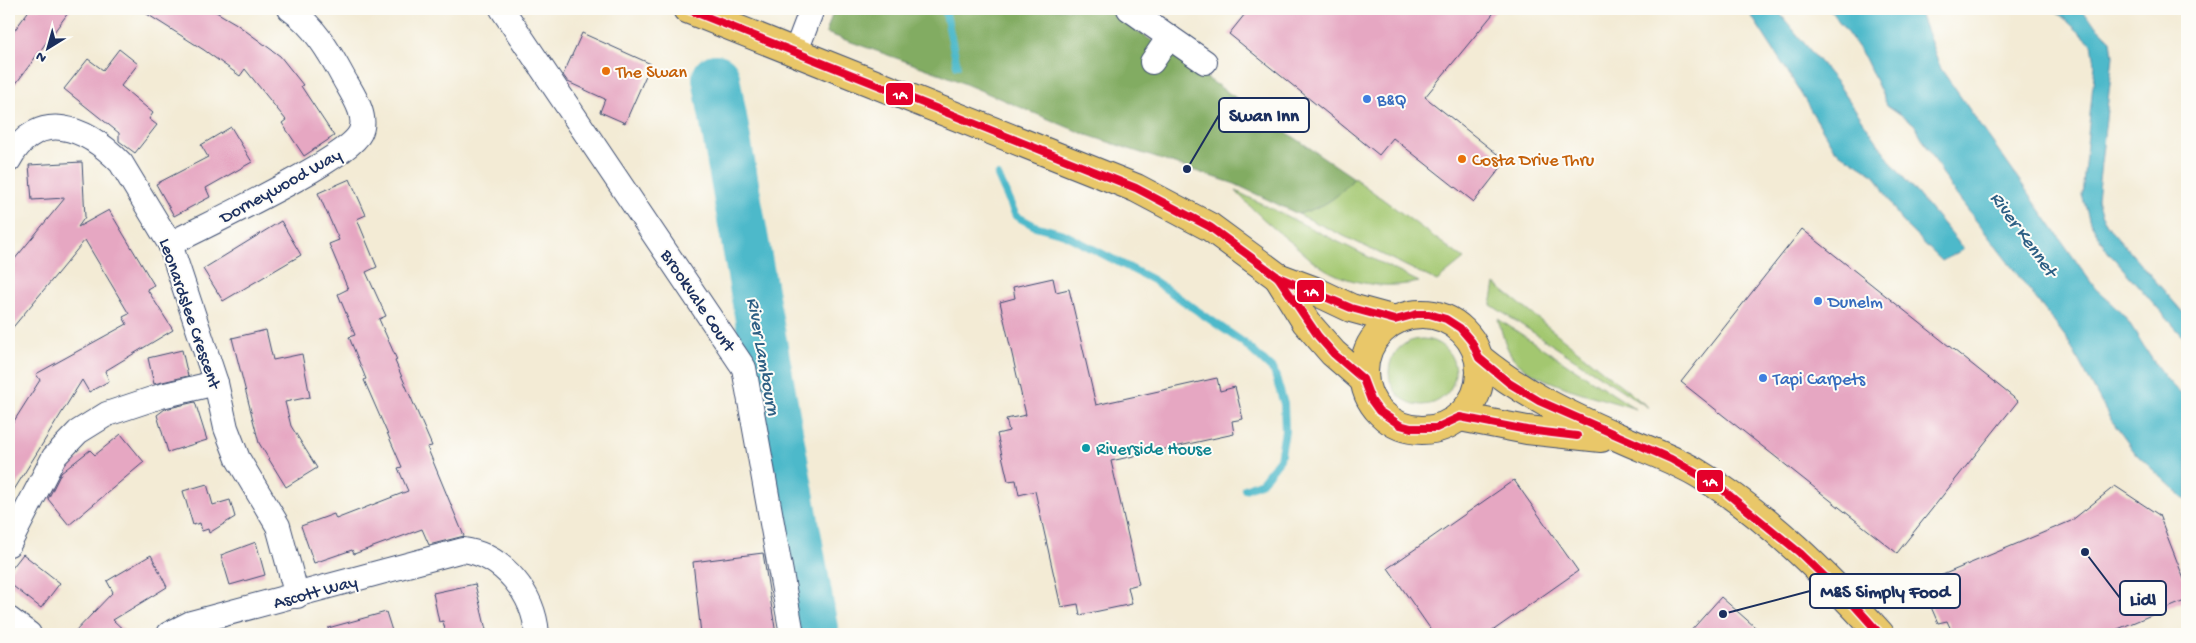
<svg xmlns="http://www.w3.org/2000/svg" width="2196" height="643" font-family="'Gochi Hand',sans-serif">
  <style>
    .green { fill: #a3c770; stroke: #5f7b67 }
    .forest { fill: #82ac62; stroke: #4e6e60 }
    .water { fill: #4eb9ca; stroke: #347494 }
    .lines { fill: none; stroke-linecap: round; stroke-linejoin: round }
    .stream { stroke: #4eb9ca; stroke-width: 8 }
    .river { stroke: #4eb9ca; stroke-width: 48 }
    .building { fill: #e6a7c2 }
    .minor-casing { stroke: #3b4b70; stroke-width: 26 }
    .primary-casing { stroke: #3b4b70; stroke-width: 30 }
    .minor { stroke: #fff; stroke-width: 24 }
    .primary { stroke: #e9c769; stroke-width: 28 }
    .bus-1-casing { stroke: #fdfcf7; stroke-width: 11 }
    .bus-1 { stroke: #e4002b; stroke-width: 8 }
    .food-dot { fill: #e8710a; stroke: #fdfcf7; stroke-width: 2 }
    .shop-dot { fill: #3f7fe0; stroke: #fdfcf7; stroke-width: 2 }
    .culture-dot { fill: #0f9aa8; stroke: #fdfcf7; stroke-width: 2 }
    .labels { text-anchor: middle; stroke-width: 4; stroke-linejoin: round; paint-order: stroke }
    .food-label { font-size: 18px; fill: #c56008; stroke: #fdfcf7; text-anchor: start }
    .shop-label { font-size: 18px; fill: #366cbe; stroke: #fdfcf7; text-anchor: start }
    .street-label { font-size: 18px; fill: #1b2f5e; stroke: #fdfcf7 }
    .culture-label { font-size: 18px; fill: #0d838f; stroke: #fdfcf7; text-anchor: start }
    .water-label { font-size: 19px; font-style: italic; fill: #2d5f84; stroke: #fdfcf7 }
    .leader { fill: none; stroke: #1b2f5e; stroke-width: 2 }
    .callout-dot { fill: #1b2f5e; stroke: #fdfcf7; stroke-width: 2 }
    .callout { fill: #fdfcf7; stroke: #1b2f5e; stroke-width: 2 }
    .callout-label { font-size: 19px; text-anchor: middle; font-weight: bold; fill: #1b2f5e }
    .line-badge { stroke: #fdfcf7; stroke-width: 2 }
    .badge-label { font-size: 14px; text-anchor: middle; font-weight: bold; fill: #fff }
  </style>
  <rect width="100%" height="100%" fill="#fdfcf7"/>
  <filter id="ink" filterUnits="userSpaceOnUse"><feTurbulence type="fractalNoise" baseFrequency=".02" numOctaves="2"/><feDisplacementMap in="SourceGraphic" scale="10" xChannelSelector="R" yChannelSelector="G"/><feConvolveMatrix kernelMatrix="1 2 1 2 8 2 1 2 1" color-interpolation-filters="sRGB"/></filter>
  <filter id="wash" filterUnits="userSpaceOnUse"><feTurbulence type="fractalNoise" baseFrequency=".0096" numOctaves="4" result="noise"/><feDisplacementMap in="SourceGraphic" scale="20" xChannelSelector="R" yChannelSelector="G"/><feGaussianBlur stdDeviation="1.12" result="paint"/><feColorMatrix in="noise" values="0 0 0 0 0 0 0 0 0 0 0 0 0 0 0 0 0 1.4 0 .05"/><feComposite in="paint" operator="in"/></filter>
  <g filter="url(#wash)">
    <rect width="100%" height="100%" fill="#f3ebd5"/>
    <g class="green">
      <path d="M1354 178 1464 259 1437 281 1298 214C1325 206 1335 200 1354 178Z"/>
      <path d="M1236 191 1419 282C1387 289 1347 285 1319 265 1309 259 1301 250 1292 243 1272 227 1253 211 1236 191Z"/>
      <path d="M1495 284 1649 408 1491 305Z"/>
      <path d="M1498 319 1636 409C1606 399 1533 383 1514 359 1505 348 1502 332 1498 319Z"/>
      <circle cx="1422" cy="372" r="33"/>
    </g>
    <path class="forest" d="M834 9H1105L1354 178C1335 200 1325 206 1298 214L1235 184 1084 134 944 75 826 33Z"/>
    <g class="water">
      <path d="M1747 9H1776L1838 84 1893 165 1964 249 1942 261 1901 221 1875 175 1834 149 1791 77Z"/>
      <path d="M1830 9H1915L1921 16 1941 69 2095 288C2105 298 2118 307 2126 318 2147 349 2157 374 2187 399V501L2136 454 2109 417 2067 339 1951 188 1914 124 1887 105 1865 58Z"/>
      <path d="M2054 9H2079L2111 40 2113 56 2097 199 2101 214 2111 230 2187 317V341L2108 252 2090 222 2082 195 2095 64 2092 44Z"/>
    </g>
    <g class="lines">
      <g class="stream">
        <path d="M945 9 957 65"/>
        <path d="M998 176 1016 216 1035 226 1064 234 1153 280 1244 343 1274 371 1284 404 1285 431 1280 459 1262 482 1245 489"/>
      </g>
      <path class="river" d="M716 78 815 634"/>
    </g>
    <g id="blocks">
      <g class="building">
        <path d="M30 9H71L9 93V38Z"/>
        <path d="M139 9H211L235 23 280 56 303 85 301 86 334 136 304 156 282 123 286 120 245 69 240 76 204 50Z"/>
        <path d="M1249 9H1497L1425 97 1506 161 1474 202 1393 138 1379 155 1229 34Z"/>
        <path d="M582 33 651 64 625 123 600 112 605 99 568 82 563 75Z"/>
        <path d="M119 49 138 64 121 86 153 113 149 119 157 125 135 153 119 141V133L64 89 88 59 103 70Z"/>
        <path d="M231 127 252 162 206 188 210 197 174 216 156 184 208 157 201 145Z"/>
        <path d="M82 162 85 217 78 227 109 210 154 285 147 289 173 330 105 371 109 381 89 392 82 380 9 498V429L40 380 36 374 127 324 123 317 129 314 85 240 9 332V266L65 198 32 200 29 165Z"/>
        <path d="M350 179 366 215 357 219 377 267 366 272 386 316 379 319 397 360 395 361 432 446 427 447 464 536 429 545 422 529 354 554 352 550 314 563 301 526 334 514 336 519 408 491 398 468 402 467 364 380 366 379 349 337 355 335 338 294 348 289 329 244 339 240 318 193Z"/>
        <path d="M281 221 301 255 223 301 203 269Z"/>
        <path d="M1802 229 2018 401 1897 553 1681 382Z"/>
        <path d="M1053 278 1056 292 1069 289 1096 405 1217 378 1220 391 1235 387 1243 419 1232 421 1234 434 1111 461 1139 584 1128 587 1132 604 1080 615 1078 604 1061 607 1035 491 1019 495 1016 480 1008 481 997 434 1009 431 1006 419 1026 415 1000 302 1015 298 1013 287Z"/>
        <path d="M266 330 273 360 302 354 310 397 285 402 291 426 317 468 286 487 259 443 232 338Z"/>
        <path d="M182 350 188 376 154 384 148 358Z"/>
        <path d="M195 402 207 440 168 452 157 415 165 409Z"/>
        <path d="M121 434 144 462 69 525 48 499 61 473 90 450 95 455Z"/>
        <path d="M1514 480 1578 571 1488 634H1434L1388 568Z"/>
        <path d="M207 484 213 505 230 500 235 517 209 533 208 529 202 531 200 523 193 525 183 491Z"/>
        <path d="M2115 486 2159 515 2187 587V600L2106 634H1953L1947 621 1938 623 1921 584 2071 521Z"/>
        <path d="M256 542 265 575 230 585 221 555Z"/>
        <path d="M763 553 776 634H701L693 562Z"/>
        <path d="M23 554 60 583 41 608 9 583V572Z"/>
        <path d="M151 555 167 587 113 620 128 634H73L113 592 107 581Z"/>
        <path d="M475 584 487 634H446L443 621 439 622 433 593Z"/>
        <path d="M1721 597 1763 634H1688Z"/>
        <path d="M386 612 393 634H329L328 628Z"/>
      </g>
    </g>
  </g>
  <g filter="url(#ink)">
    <use href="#blocks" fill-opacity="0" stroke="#3b4b70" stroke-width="1"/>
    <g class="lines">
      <defs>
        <g id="minor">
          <path d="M502 9 744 368 792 634"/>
          <path d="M1129 9 1205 62"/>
          <path d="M796 51 812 9"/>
          <path d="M1152 62 1169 37"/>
          <path d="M9 160C38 107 86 127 121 163L170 244 216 383 226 428 238 459 278 526 297 596"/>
          <path d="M170 244C204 226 347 160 360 133 369 116 351 92 343 77 329 51 314 26 290 9"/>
          <path d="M9 544 54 457 78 432 107 414 161 396 216 383"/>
          <path d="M9 619 29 634"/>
          <path d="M169 634 191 623 463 550C503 555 534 594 537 634"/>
        </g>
        <g id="primary">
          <path d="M687 9 1136 188 1210 227 1278 277 1313 290 1351 308 1395 320"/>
          <path d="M1278 277 1306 322 1333 353 1364 380"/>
          <circle cx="1422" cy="372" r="58"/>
          <path d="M1479 358C1523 394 1568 415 1620 438 1646 450 1674 459 1699 474 1766 514 1828 577 1880 634"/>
          <path d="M1460 417 1527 430 1601 438"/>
        </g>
      </defs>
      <use href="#minor" class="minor-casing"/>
      <use href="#primary" class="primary-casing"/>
      <use href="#minor" class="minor"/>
      <use href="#primary" class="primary"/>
      <defs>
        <g id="bus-1">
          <path d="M687 9 1136 188 1210 227 1278 277 1351 308 1395 320 1417 314H1429L1446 319 1460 328 1472 342 1479 358 1509 383 1539 401 1671 459 1718 486 1800 553 1854 605 1880 634"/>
          <path d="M1278 277 1318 336 1334 354 1363 379 1371 400 1379 411 1400 425 1411 428H1436L1460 417 1527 430 1577 436"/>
        </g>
      </defs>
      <use href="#bus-1" class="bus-1-casing"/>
      <use href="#bus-1" class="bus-1"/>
    </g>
  </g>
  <g class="food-dot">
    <circle cx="606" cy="71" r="5"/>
    <circle cx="1462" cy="159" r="5"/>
  </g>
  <g class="shop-dot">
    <circle cx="1367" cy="99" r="5"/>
    <circle cx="1818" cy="301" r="5"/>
    <circle cx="1763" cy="378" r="5"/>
  </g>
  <circle class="culture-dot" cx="1086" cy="448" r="5"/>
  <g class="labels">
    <g class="food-label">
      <text x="616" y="77">The Swan</text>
      <text x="1472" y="165">Costa Drive Thru</text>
    </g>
    <g class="shop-label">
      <text x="1377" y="105">B&amp;Q</text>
      <text x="1828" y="307">Dunelm</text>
      <text x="1773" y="384">Tapi Carpets</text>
    </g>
    <g class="street-label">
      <text transform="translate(280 185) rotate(-29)" y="6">Dorneywood Way</text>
      <text transform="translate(699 300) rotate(56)" y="6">Brookvale Court</text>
      <text transform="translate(191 313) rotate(71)" y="6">Leonardslee Crescent</text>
      <text transform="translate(315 591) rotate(-15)" y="6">Ascott Way</text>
    </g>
    <g class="culture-label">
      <text x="1096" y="454">Riverside House</text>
    </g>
    <g class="water-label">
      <text transform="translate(2025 233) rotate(54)" y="7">River Kennet</text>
      <text transform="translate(765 356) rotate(80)" y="7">River Lambourn</text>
    </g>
  </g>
  <path class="leader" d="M1187 169L1219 115M1723 614L1810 591M2085 552L2120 598"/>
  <g class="callout-dot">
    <circle cx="1187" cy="169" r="5"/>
    <circle cx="1723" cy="614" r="5"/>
    <circle cx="2085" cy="552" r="5"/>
  </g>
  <g class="callout">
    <rect x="1219" y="98" width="90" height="34" rx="5"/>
    <rect x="1810" y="574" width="150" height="34" rx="5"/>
    <rect x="2120" y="581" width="46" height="34" rx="5"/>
  </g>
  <g class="callout-label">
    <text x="1264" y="121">Swan Inn</text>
    <text x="1885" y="597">M&amp;S Simply Food</text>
    <text x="2143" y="605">Lidl</text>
  </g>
  <g class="line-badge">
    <rect x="885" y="82" width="29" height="24" rx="5" fill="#e4002b"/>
    <rect x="1296" y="279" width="29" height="24" rx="5" fill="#e4002b"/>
    <rect x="1696" y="469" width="28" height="24" rx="5" fill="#e4002b"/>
  </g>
  <g class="badge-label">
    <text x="900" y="99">1A</text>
    <text x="1311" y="296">1A</text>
    <text x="1710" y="486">1A</text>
  </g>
  <rect width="2196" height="643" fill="none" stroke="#fdfcf7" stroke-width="30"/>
  <g transform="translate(48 48) rotate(217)" stroke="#fdfcf7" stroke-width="4" paint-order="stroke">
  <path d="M0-4L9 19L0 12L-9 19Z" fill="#1b2f5e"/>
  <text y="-8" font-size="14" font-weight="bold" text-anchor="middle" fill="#1b2f5e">N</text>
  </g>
</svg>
